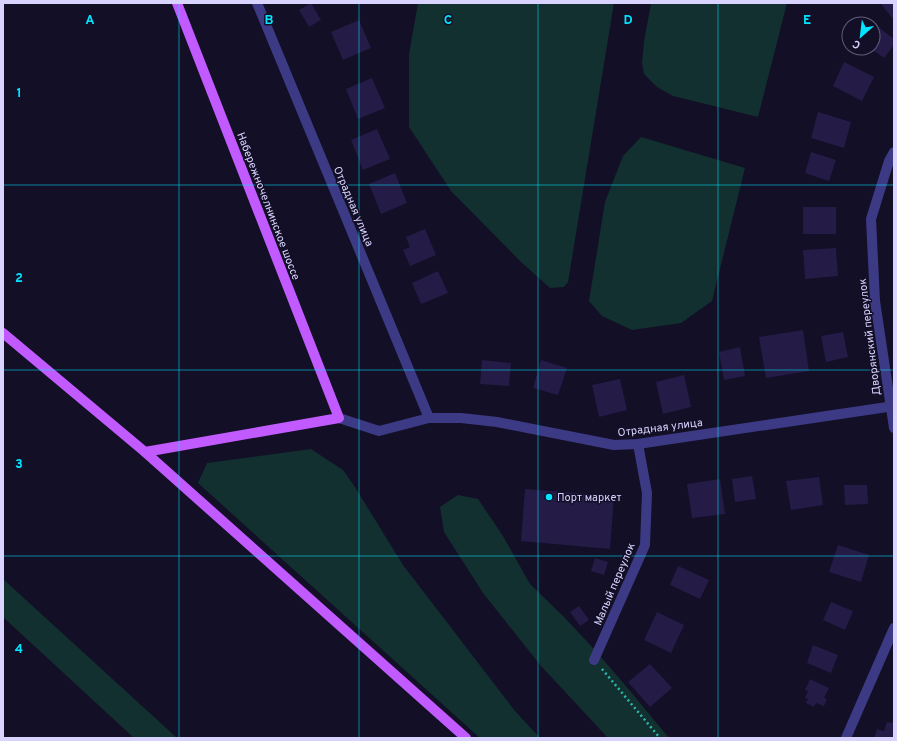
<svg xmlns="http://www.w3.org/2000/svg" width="897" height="741" font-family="Overpass,sans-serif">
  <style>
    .green { fill: #12302f }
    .building { fill: #241b47 }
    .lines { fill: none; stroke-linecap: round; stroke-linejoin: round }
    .path { stroke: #2fb8b0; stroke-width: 2.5; stroke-dasharray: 2 3; stroke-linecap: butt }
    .minor { stroke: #3d3a85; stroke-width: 10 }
    .major { stroke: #c25bff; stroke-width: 10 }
    .grid { fill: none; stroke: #00e5ff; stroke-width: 1; stroke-opacity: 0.55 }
    .poi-dot { fill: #00e5ff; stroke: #130f26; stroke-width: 1.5 }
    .labels { text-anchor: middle; stroke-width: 3; stroke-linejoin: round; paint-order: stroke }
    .street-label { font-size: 11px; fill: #d9d4ff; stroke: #130f26 }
    .poi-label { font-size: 11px; fill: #d9d4ff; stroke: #130f26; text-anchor: start }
    .grid-label { font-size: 13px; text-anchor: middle; font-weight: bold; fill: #00e5ff; stroke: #130f26; stroke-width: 3; stroke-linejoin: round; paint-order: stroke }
  </style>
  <rect width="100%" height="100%" fill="#130f26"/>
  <g class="green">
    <path d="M418 3H614L568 282 564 287 550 288 521 262 451 191 409 127V54Z"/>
    <path d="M651 3H787L758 117 673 96 657 87 644 74 642 63 644 42Z"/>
    <path d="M641 137 745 168 712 301 681 323 632 330 602 316 589 301 605 202 623 156Z"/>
    <path d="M311 449 343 470 353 484 403 565 515 711 540 738H480L198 483 207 463Z"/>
    <path d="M458 495 478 499 503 536 530 584 565 618 594 649 631 692 669 738H608L541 666 483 593 444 532 440 507Z"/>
    <path d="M3 579 177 738H134L3 617Z"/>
  </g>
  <g class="building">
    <path d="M311 3 321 20 309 27 299 10Z"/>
    <path d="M880 3H894V20Z"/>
    <path d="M359 20 371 48 343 60 331 32Z"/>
    <path d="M876 25 894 39V45L884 58 870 48H873V29Z"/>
    <path d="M844 62 874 77 862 101 833 86Z"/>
    <path d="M372 78 385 108 358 119 346 89Z"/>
    <path d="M818 112 851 122 844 148 811 138Z"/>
    <path d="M377 129 390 159 363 170 351 140Z"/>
    <path d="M811 152 836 160 829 181 805 173Z"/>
    <path d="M395 173 407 203 381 214 369 184Z"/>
    <rect x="803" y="207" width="33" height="27"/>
    <path d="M425 229 436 255 410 266 403 250 410 247 406 237Z"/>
    <path d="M836 248 838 276 805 279 803 250Z"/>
    <path d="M438 271 448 293 421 304 412 283Z"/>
    <path d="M803 330 809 371 766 378 759 337Z"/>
    <path d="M843 332 848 357 826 362 821 336Z"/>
    <path d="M740 347 745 376 724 380 719 352Z"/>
    <path d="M482 360 511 363 509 386 480 384Z"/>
    <path d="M541 360 567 368 558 395 533 388Z"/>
    <path d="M684 375 691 407 663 414 656 382Z"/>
    <path d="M620 379 627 410 599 417 592 385Z"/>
    <path d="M752 476 756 499 735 502 732 479Z"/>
    <path d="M819 477 823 505 791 510 786 481Z"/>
    <path d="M720 479 725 514 692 518 687 484Z"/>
    <path d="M844 485H867L868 504 845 505Z"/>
    <path d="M525 489 614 496 610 549 521 541Z"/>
    <path d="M838 545 869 555 861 582 829 572Z"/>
    <path d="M595 558 608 562 604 575 591 571Z"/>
    <path d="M678 566 709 580 700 599 670 585Z"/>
    <path d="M831 602 853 611 845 630 823 620Z"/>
    <path d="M579 606 589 620 580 626 570 612Z"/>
    <path d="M657 612 684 625 671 653 644 640Z"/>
    <path d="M813 645 838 655 831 673 807 663Z"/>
    <path d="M650 664 672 688 650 707 628 682Z"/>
    <path d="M810 679 829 688 824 698 827 699 824 706 816 703 814 707 806 703 808 699 805 698 808 691 805 690Z"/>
    <path d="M894 718V738H874L877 729 884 731 887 722 892 723Z"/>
  </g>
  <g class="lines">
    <path class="path" d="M602 669 660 738"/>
    <g class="minor">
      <path d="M257 3 429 418"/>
      <path d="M894 152 889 161 871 219 875 301 894 428"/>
      <path d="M339 418 379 431 429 418H461L497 422 614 445 638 444 894 406"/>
      <path d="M594 660 645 545 647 493 638 444"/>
      <path d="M846 738 894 628"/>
    </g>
    <g class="major">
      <path d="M3 333 145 452 466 738"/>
      <path d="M145 452 339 418 177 3"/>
    </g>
  </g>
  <path class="grid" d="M179 3V738M359 3V738M538 3V738M718 3V738M3 185H894M3 370H894M3 556H894"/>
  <circle class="poi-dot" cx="549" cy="497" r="4"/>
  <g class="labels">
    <g class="street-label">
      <text transform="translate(269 206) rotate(69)" y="4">Набережночелнинское шоссе</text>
      <text transform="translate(354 206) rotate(67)" y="4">Отрадная улица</text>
      <text transform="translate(869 337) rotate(-97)" y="4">Дворянский переулок</text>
      <text transform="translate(660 427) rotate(-7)" y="4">Отрадная улица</text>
      <text transform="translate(614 584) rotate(-67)" y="4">Малый переулок</text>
    </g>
    <g class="poi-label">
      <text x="557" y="501">Порт маркет</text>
    </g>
  </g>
  <g class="grid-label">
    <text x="90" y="24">A</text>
    <text x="269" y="24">B</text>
    <text x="448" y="24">C</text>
    <text x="628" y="24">D</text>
    <text x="807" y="24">E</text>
    <text x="19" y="97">1</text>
    <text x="19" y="282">2</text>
    <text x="19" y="468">3</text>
    <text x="19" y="653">4</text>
  </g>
  <rect width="897" height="741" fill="none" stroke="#d9d4ff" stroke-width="8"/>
  <g transform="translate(861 36) rotate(208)"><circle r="19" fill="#130f26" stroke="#625e7d"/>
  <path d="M0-3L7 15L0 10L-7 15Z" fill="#00e5ff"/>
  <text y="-6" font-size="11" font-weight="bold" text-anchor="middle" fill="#d9d4ff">С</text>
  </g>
</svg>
